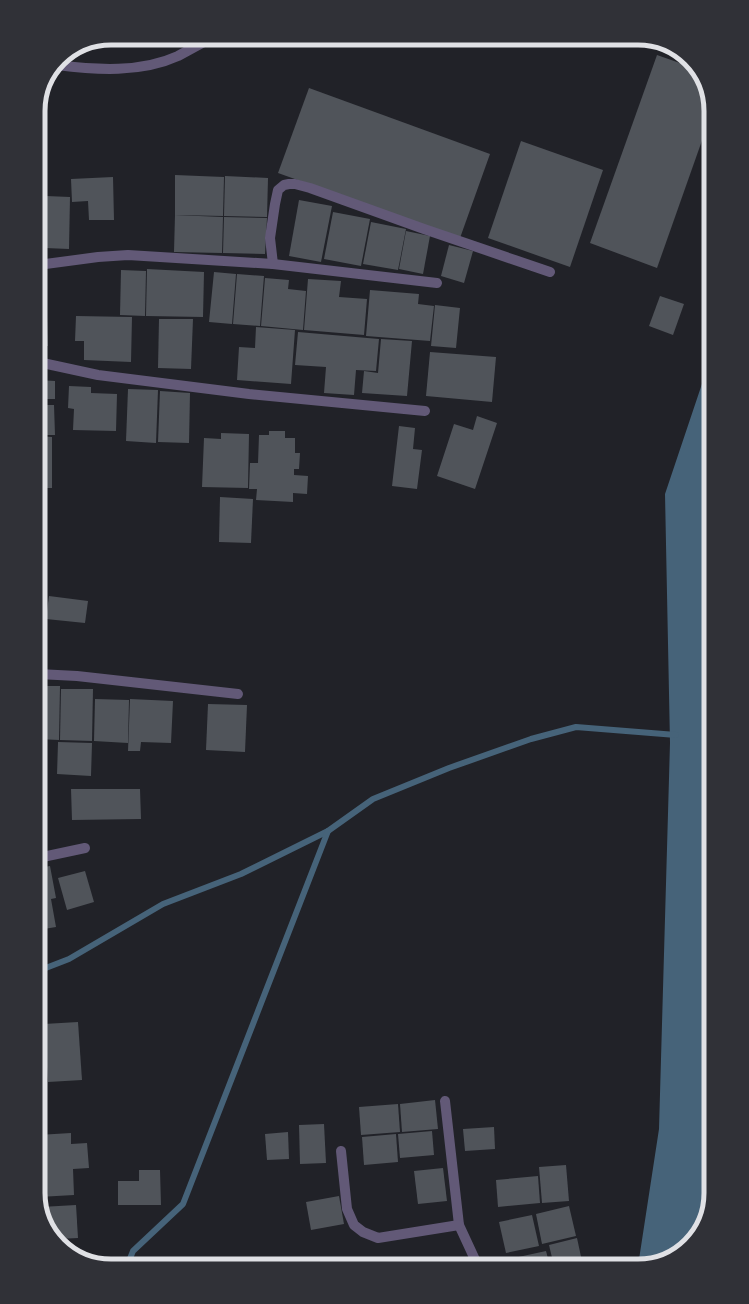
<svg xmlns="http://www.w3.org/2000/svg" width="749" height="1304" font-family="Rubik,sans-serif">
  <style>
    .water { fill: #466379 }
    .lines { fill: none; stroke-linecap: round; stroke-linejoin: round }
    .stream { stroke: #466379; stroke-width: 6 }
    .building { fill: #50545a }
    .minor { stroke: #625977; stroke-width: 10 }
    .rim { fill: none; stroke: #e0e1e5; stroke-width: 5 }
  </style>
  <rect width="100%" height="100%" fill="#212228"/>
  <path class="water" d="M711 357V1193L699 1233 670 1259 638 1266 659 1129 670 743 665 494Z"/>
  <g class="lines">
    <g class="stream">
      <path d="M38 971 69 959 163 904 241 874 328 831 373 799 449 768 531 739 576 727 676 735"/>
      <path d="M127 1266 133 1251 183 1204 328 831"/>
    </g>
  </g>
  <g class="building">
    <path d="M657 55 694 68 704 79 711 115 657 268 590 243Z"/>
    <path d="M309 88 490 154 460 238 278 173Z"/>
    <path d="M521 141 603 170 570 267 488 238Z"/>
    <path d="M175 175 224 177 223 216 175 215Z"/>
    <path d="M225 176 268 178 267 217 224 216Z"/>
    <path d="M113 177 114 220H89L88 201 72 202 71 179Z"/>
    <path d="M46 196 70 197 69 249 45 248Z"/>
    <path d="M299 200 332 206 321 262 289 256Z"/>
    <path d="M333 212 370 219 361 266 324 259Z"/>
    <path d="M175 215 223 217 222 253 174 252Z"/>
    <path d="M224 217 267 218 265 254 223 253Z"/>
    <path d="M371 222 406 229 398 270 363 264Z"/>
    <path d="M406 231 430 236 423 274 399 269Z"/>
    <path d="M449 245 473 251 464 283 441 276Z"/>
    <path d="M147 269 204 272 203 317 146 316Z"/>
    <path d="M121 270 146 271 145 316 120 315Z"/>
    <path d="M214 272 236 274 232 324 209 322Z"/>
    <path d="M237 274 264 276 260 326 233 324Z"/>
    <path d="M265 278 289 280 288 289 306 291 303 330 261 326Z"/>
    <path d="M308 279 341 281 339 297 367 299 364 335 304 330Z"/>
    <path d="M38 287H46L48 346H38Z"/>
    <path d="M370 290 419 294 418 304 434 306 430 341 366 336Z"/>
    <path d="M660 296 684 304 673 335 649 326Z"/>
    <path d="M435 305 460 308 456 348 431 346Z"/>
    <path d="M76 316 132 317 131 362 84 360V341H75Z"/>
    <path d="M159 319H193L191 369 158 368Z"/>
    <path d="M256 327 295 330 291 384 237 380 239 347 255 348Z"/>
    <path d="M298 332 379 339 376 371 356 370 354 395 324 393 326 367 295 365Z"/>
    <path d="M381 339 412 341 407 396 362 393 364 371 378 373Z"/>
    <path d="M430 352 496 357 492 402 426 396Z"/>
    <path d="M38 380 55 381V399H38Z"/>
    <path d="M69 386 91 387V393L117 394 116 431 73 430 74 409 68 408Z"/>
    <path d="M128 389 158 390 156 443 126 441Z"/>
    <path d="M160 391 190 393 189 443 158 442Z"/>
    <path d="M38 405H54L55 435H38Z"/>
    <path d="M477 416 497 423 475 489 437 476 454 424 473 430Z"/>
    <path d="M399 426 415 428 413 449 422 450 417 489 392 486Z"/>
    <path d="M269 431H285V438H295V453H300L299 469H294V475L308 476 307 494 293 493V502L256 500 257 489H249L250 463H258L259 435H269Z"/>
    <path d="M221 433 249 434 248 488 202 487 204 438 221 439Z"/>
    <path d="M38 436 52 437V488H38Z"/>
    <rect x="38" y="489" width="3" height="19"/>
    <path d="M220 497 253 499 251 543 219 542Z"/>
    <path d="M38 587 46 588 44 614H38Z"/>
    <path d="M49 596 88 601 85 623 46 619Z"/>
    <path d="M38 686H60L59 740 38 739Z"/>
    <path d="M61 689H93L92 741 60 740Z"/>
    <path d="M95 699 129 700 128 743 94 741Z"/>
    <path d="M130 699 173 701 171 743 141 742 140 751H128Z"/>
    <path d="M208 704 247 705 245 752 206 750Z"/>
    <path d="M58 742 92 743 91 776 57 774Z"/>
    <path d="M71 789H140L141 819 72 820Z"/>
    <path d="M50 866 56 898 51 899 56 927 38 930V868Z"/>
    <path d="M85 871 94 902 67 910 58 878Z"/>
    <path d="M78 1022 82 1080 48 1082 44 1024Z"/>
    <path d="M435 1100 438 1129 402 1132 400 1104Z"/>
    <path d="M398 1104 400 1132 361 1135 359 1107Z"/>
    <path d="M324 1124 326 1163 300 1164 299 1125Z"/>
    <path d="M494 1127 495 1149 465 1151 463 1129Z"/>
    <path d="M432 1131 434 1155 400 1158 398 1134Z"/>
    <path d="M288 1132 289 1159 267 1160 265 1134Z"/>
    <path d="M71 1133V1144L87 1143 89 1168 73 1169 74 1195 39 1197 38 1135Z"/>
    <path d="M396 1134 398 1162 364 1165 362 1137Z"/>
    <path d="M566 1165 569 1201 542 1203 539 1167Z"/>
    <path d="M443 1168 447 1201 418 1204 414 1171Z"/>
    <path d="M139 1170H160L161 1205H118V1181H139Z"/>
    <path d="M538 1176 540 1203 498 1207 496 1180Z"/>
    <path d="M339 1196 344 1224 311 1230 306 1202Z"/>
    <path d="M76 1205 78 1238 58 1239 45 1225 41 1207Z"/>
    <path d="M569 1206 576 1236 542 1244 536 1214Z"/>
    <path d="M532 1215 539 1246 506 1253 499 1222Z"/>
    <path d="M577 1238 583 1266H554L549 1245Z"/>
    <path d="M546 1251 550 1266H497L496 1262Z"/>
  </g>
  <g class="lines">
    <g class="minor">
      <path d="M57 65C96 70 141 73 178 56 189 50 200 44 211 38"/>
      <path d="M273 264 270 238 275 204 278 190 284 185 289 184H295L310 188 424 229 550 272"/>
      <path d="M38 265 98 257 128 255 273 264 437 283"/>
      <path d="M38 362 98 375 249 394 425 411"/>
      <path d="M38 674 77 676 238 694"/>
      <path d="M38 858 85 848"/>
      <path d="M445 1101 459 1225 478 1266"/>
      <path d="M341 1151 347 1209 354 1225 363 1232 378 1238 459 1225"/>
    </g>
  </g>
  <path d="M0 0H749V1304H0ZM111 45H638A66 66 0 0 1 704 111V1193A66 66 0 0 1 638 1259H111A66 66 0 0 1 45 1193V111A66 66 0 0 1 111 45Z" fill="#303137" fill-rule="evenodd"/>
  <path class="rim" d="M111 45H638A66 66 0 0 1 704 111V1193A66 66 0 0 1 638 1259H111A66 66 0 0 1 45 1193V111A66 66 0 0 1 111 45Z"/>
</svg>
